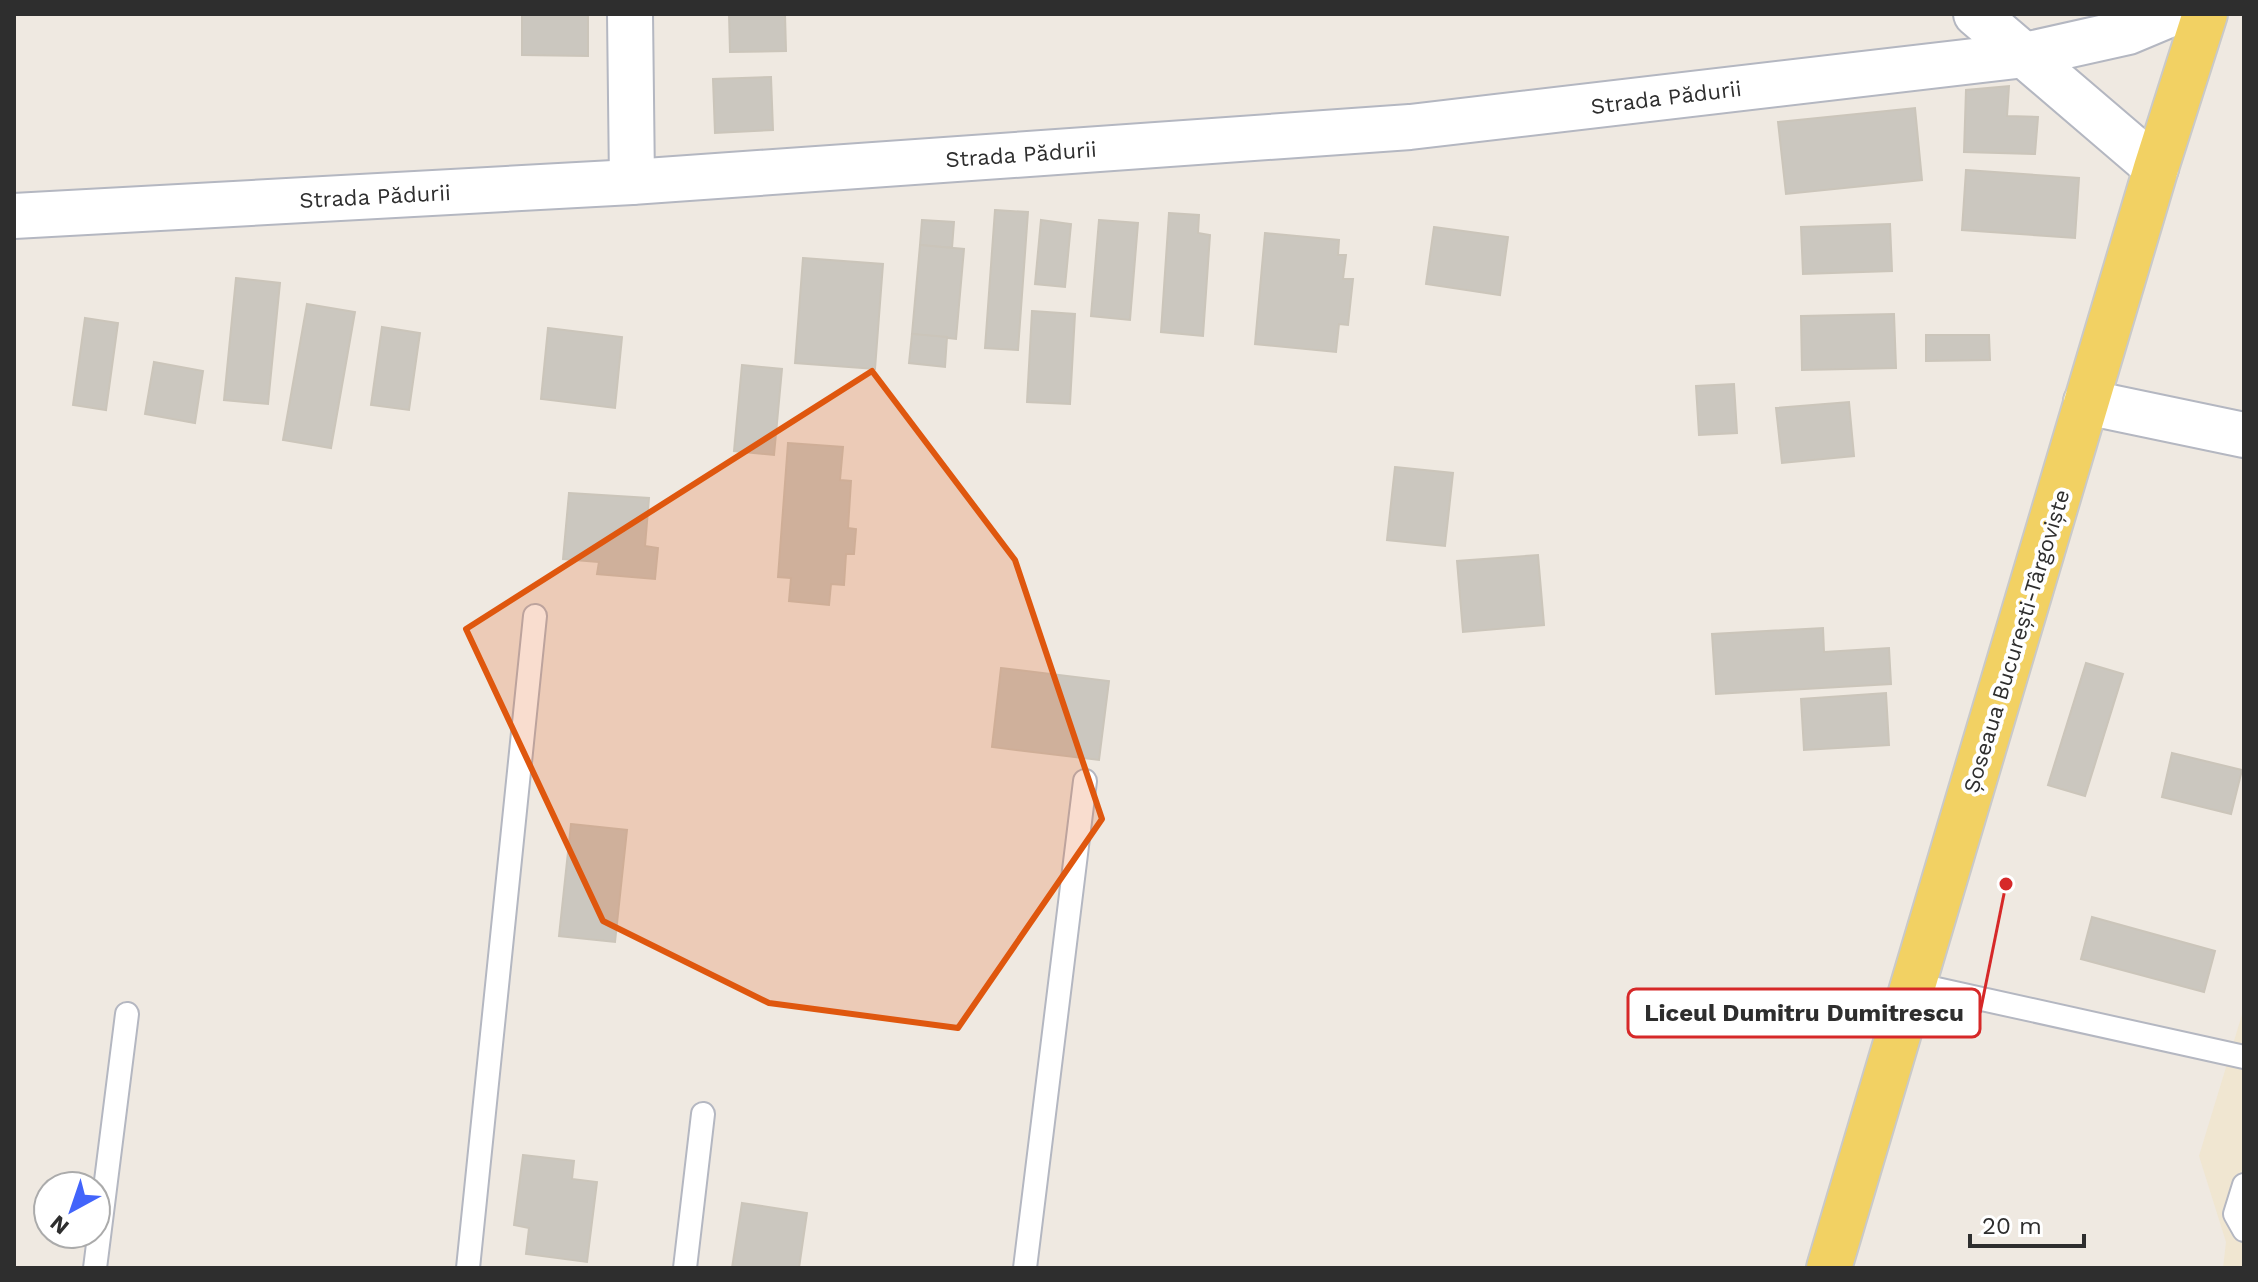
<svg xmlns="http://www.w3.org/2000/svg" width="2258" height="1282" font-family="'Work Sans',sans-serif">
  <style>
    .education { fill: #f0e6d1 }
    .building { fill: #cbc7bf; stroke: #cbc5ba; stroke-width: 2 }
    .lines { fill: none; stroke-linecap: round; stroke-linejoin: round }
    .lane-casing { stroke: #b4b7c1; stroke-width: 26 }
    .street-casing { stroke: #b4b7c1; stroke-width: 48 }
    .primary-casing { stroke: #c9c9c9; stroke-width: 48 }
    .lane { stroke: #fff; stroke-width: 22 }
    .street { stroke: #fff; stroke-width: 44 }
    .primary { stroke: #f2d163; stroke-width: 44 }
    .marked { fill: #df570e; fill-opacity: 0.2; stroke: #df570e; stroke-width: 6; stroke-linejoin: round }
    .labels { text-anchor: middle; stroke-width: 8; stroke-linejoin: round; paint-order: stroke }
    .street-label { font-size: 22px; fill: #2e2e2e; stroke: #fff }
    .leader { fill: none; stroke: #d62828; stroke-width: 3 }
    .callout-dot { fill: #d62828; stroke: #fff; stroke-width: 3 }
    .callout { fill: #fff; stroke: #d62828; stroke-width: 3 }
    .callout-label { font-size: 24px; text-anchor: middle; font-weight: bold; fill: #2e2e2e }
  </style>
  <rect width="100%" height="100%" fill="#efe9e1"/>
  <path class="education" d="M2244 1008V1268H2223L2226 1242 2199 1156Z"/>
  <g class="building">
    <path d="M522 14H588V56L522 55Z"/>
    <path d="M729 14H785L786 51 730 52Z"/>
    <path d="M771 77 773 130 715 133 713 79Z"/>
    <path d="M2009 86 2007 116 2038 117 2035 154 1964 152 1966 90Z"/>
    <path d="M1915 108 1922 180 1786 194 1778 122Z"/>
    <path d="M1966 170 2079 178 2075 238 1962 230Z"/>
    <path d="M995 210 1028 212 1018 350 985 348Z"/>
    <path d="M1169 213 1199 215 1198 233 1210 235 1203 336 1161 332Z"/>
    <path d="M922 220 954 222 952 248 920 245Z"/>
    <path d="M1041 220 1071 224 1065 287 1035 284Z"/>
    <path d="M1099 220 1138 223 1130 320 1091 316Z"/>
    <path d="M1890 224 1892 271 1803 274 1801 227Z"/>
    <path d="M1434 227 1508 237 1500 295 1426 284Z"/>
    <path d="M1265 233 1339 240 1338 255H1346L1343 279H1353L1348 325 1339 324 1336 352 1255 344Z"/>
    <path d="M920 245 964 249 956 339 912 334Z"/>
    <path d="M803 258 883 264 875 369 795 363Z"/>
    <path d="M236 278 280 283 268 404 224 400Z"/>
    <path d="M307 304 355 312 331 448 283 440Z"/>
    <path d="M1032 311 1075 314 1070 404 1027 402Z"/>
    <path d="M1894 314 1896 368 1802 370 1801 316Z"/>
    <path d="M85 318 118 323 106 410 73 405Z"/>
    <path d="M382 327 420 333 409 410 371 405Z"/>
    <path d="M548 328 622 337 615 408 541 399Z"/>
    <path d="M912 334 947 337 945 367 909 363Z"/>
    <path d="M1926 335H1989L1990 360 1926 361Z"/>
    <path d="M154 362 203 371 195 423 145 414Z"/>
    <path d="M742 365 782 369 774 455 734 451Z"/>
    <path d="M1734 384 1737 433 1699 435 1696 386Z"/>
    <path d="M1849 402 1854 456 1782 463 1776 408Z"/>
    <path d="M788 443 843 447 840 480 851 481 848 528 856 529 854 554H846L844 585 831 584 829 605 789 601 791 578 778 577Z"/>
    <path d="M1395 467 1453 473 1445 546 1387 540Z"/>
    <path d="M569 493 649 498 645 546 658 548 655 579 597 574 599 562 563 559Z"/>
    <path d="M1538 555 1544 625 1463 632 1457 561Z"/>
    <path d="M1823 628 1824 652 1889 648 1891 684 1716 694 1712 634Z"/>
    <path d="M2086 663 2123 674 2085 796 2048 785Z"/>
    <path d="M1001 668 1109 681 1099 760 992 747Z"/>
    <path d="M1886 693 1889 745 1804 750 1801 699Z"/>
    <path d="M2172 753 2242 770 2231 814 2162 797Z"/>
    <path d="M571 824 627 830 615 942 559 936Z"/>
    <path d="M2092 917 2215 951 2204 992 2081 959Z"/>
    <path d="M523 1155 574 1161 572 1179 597 1182 587 1262 526 1254 529 1228 514 1225Z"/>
    <path d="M742 1203 807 1213 799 1268H732Z"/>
  </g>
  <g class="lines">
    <defs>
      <g id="lane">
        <path d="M1914 984 2244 1057"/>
        <path d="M2244 1185 2235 1214 2244 1230"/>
        <path d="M95 1268 127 1014"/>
        <path d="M468 1268 535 616"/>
        <path d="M685 1268 703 1114"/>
        <path d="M1025 1268 1085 781"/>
      </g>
      <g id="street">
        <path d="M630 14 632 182"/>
        <path d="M1976 14 2156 168"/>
        <path d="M14 216 632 182 1410 127 2025 55 2128 32 2171 14"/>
        <path d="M2086 402 2244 435"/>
      </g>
      <path id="primary" d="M1829 1268 2156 168 2205 14"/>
    </defs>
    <use href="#lane" class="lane-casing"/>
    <use href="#street" class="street-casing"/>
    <use href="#primary" class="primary-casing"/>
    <use href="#lane" class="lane"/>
    <use href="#street" class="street"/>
    <use href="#primary" class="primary"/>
  </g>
  <path class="marked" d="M872 371 1015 560 1102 819 958 1028 769 1003 603 921 466 629Z"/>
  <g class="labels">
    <g class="street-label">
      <text transform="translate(1666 97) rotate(-7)" y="8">Strada Pădurii</text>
      <text transform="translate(1021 154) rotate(-4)" y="8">Strada Pădurii</text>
      <text transform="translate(375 196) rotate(-3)" y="8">Strada Pădurii</text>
      <text transform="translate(2016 641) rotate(-73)" y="8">Șoseaua București-Târgoviște</text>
    </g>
  </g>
  <path class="leader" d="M2006 884L1980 1013"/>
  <circle class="callout-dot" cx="2006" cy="884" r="8"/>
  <rect class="callout" x="1628" y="989" width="352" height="48" rx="8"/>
  <g class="callout-label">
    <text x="1804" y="1021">Liceul Dumitru Dumitrescu</text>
  </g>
  <rect width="2258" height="1282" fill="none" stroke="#2e2e2e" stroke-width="32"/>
  <g transform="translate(72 1210) rotate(220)"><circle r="38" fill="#ffffff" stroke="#ababab" stroke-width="2"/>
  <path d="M0-6L14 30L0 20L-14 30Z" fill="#4264fb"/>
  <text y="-12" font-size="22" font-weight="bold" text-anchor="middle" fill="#2e2e2e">N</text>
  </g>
  <path d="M1970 1234v12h114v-12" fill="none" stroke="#2e2e2e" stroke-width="4"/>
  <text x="1982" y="1234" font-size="24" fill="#2e2e2e" stroke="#ffffff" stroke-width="6" paint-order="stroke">20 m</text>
</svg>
